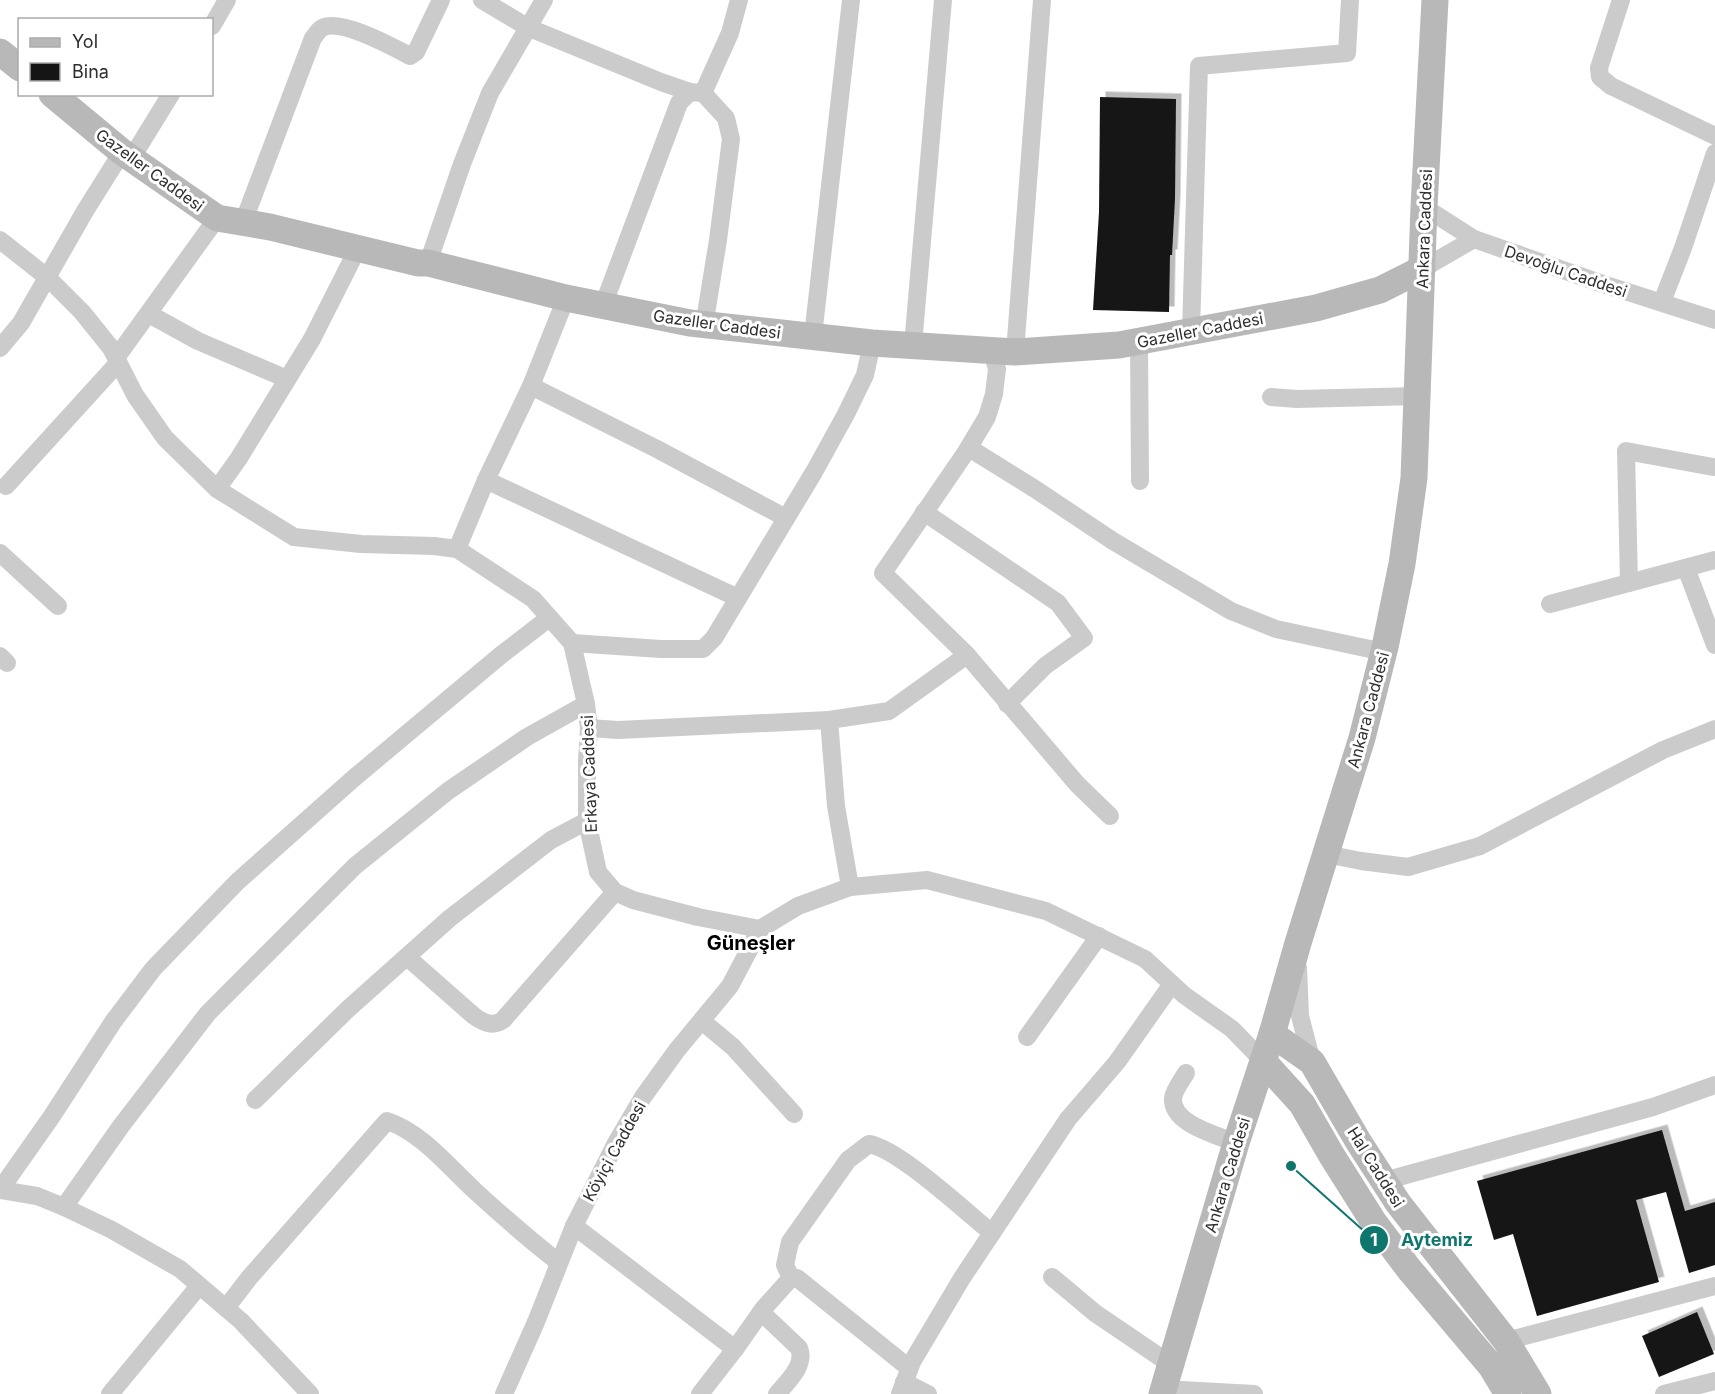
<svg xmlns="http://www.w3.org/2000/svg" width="1715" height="1394" font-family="Inter,sans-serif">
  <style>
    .building { fill: #151515; filter: url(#shadow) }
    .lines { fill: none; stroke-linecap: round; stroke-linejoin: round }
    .street { stroke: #cbcbcb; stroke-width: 18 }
    .secondary { stroke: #b8b8b8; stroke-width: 27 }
    .labels { text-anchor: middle; stroke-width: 6; stroke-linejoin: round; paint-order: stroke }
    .street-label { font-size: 16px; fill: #2e2e2e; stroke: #fff }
    .quarter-label { font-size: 20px; font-weight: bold; fill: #000; stroke: #fff }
    .leader { fill: none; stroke: #0f766e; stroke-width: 2 }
    .callout-dot { fill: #0f766e; stroke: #fff; stroke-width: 2 }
    .mark-label { font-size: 18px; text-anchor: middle; font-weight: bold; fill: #fff }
    .callout-label { font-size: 18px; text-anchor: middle; font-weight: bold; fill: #0f766e; stroke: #fff; stroke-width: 6; stroke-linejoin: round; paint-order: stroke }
  </style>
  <defs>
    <filter id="shadow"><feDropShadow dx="5.5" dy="-5.5" stdDeviation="0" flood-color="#0004"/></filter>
  </defs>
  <rect width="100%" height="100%" fill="#fff"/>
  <g class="building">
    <path d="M1100 97 1176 99 1175 199 1172 255H1170L1169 312 1093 310 1099 212Z"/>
    <path d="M1662 1130 1685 1211 1715 1202V1265L1689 1273 1666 1192 1636 1200 1659 1282 1537 1316 1513 1234 1494 1240 1477 1181Z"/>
    <path d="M1697 1312 1714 1354 1659 1377 1642 1336Z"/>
  </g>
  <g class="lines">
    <g class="street">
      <path d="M482 0 527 27 661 82 690 92 703 93 726 118 731 139 718 240 704 326"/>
      <path d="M1621 0 1599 68 1600 77 1611 86 1715 136"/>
      <path d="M212 26 227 0"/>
      <path d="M703 93 730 33 739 0"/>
      <path d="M131 159 171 94"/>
      <path d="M1424 207 1474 239 1603 284 1715 320"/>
      <path d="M243 223 313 38C316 35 318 30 322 28 340 18 393 47 410 56L416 52 441 0"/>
      <path d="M0 240 48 278 82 312 111 348 135 395 165 438 217 489 294 537 361 544 434 546 457 549 533 599 572 643 586 704 589 728 587 761V821L598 872 615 892 633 900 698 917 760 929 798 906 850 887 927 880 1046 911 1145 959 1184 995 1232 1029 1263 1061"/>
      <path d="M428 263 462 164 490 93 544 0"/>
      <path d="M1422 269 1474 239"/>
      <path d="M1662 302 1683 248 1715 153"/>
      <path d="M603 306 679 103 690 92"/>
      <path d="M149 314 198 341 287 379"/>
      <path d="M1191 331 1199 66 1347 53 1350 0"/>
      <path d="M813 336 851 0"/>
      <path d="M1139 342 1140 481"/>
      <path d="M913 345 943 0"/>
      <path d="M0 348 21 323 85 211 122 152"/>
      <path d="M1015 352 1042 0"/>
      <path d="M116 358 217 218"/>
      <path d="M531 386 657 449 786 518"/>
      <path d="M1271 397 1297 399 1418 396"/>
      <path d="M969 448 1035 489 1113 541 1231 611 1276 629 1384 652"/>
      <path d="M486 480 531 386 566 298"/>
      <path d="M6 486 118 363"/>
      <path d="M217 489 239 458 312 339 358 248"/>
      <path d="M924 512 1058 603 1084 638 1045 666 1007 704"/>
      <path d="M457 549 486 480 738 598"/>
      <path d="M0 553 58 606"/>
      <path d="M1686 568 1715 645"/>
      <path d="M1629 583 1626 451 1713 467"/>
      <path d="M1550 604 1715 560"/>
      <path d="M572 643 661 649H703L714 638 814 472 846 414 865 375 872 343"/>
      <path d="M967 655 883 573 966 452 987 417 994 394 997 369 992 351"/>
      <path d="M0 656 7 663"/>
      <path d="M829 720 889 711 967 655 1077 784 1110 816"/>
      <path d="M589 728 618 730 829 720 836 806 850 887"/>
      <path d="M1326 854 1361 861 1408 867 1480 846 1663 750 1715 729"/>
      <path d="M407 957 474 1016C484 1023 493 1027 503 1020L615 892"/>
      <path d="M1298 967 1300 1016 1312 1062"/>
      <path d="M702 1021 733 1047 794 1114"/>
      <path d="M1027 1037 1099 936"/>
      <path d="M1186 1073C1182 1080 1174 1090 1173 1098 1171 1124 1217 1135 1236 1143"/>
      <path d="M255 1100 348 1009 450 918 551 840 587 821"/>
      <path d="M1384 1181 1653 1107 1715 1085"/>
      <path d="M64 1207 121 1126 208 1013 355 866 448 791 527 737 586 704"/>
      <path d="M574 1226 735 1349 764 1308 791 1278H797L909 1368"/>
      <path d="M1052 1277 1095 1313 1170 1364"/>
      <path d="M791 1278 785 1265 790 1242 848 1160 869 1144C899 1149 966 1212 992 1233"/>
      <path d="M226 1308 249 1278 387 1121C421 1132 448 1166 474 1190 501 1215 529 1239 558 1262"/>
      <path d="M761 1312 799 1348C806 1365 788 1381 777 1394"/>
      <path d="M1506 1341 1715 1286"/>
      <path d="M904 1382 928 1394"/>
      <path d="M1163 1389 1254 1394"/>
      <path d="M110 1394 199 1286"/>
      <path d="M310 1394 241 1321 180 1269 112 1230 64 1207 37 1196 0 1190 52 1116 113 1022 153 969 237 882 354 778 501 655 549 618"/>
      <path d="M504 1394 536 1322 574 1226 616 1143 643 1097 677 1050 730 986 760 929"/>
      <path d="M700 1394 735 1349"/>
      <path d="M900 1394 912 1362 962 1278 1068 1119 1117 1062 1172 984"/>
      <path d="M1664 1394 1715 1381"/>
    </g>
    <g class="secondary">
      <path d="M0 52 20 68"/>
      <path d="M52 94 122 152 217 218 270 227 418 263H428L566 298 690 323 872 343 1015 352 1119 345 1316 308 1380 290 1422 269"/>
      <path d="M1272 1034 1312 1062 1358 1141 1398 1203 1506 1341 1538 1394"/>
      <path d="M1263 1061 1302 1104 1332 1156 1373 1221 1409 1269 1491 1366 1508 1394"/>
      <path d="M1162 1394 1236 1143 1272 1034 1298 943 1362 738 1385 647 1402 564 1414 478 1424 207 1435 0"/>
    </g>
  </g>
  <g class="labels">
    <g class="street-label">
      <text transform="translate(150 170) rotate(36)" y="6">Gazeller Caddesi</text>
      <text transform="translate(1424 229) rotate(-88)" y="6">Ankara Caddesi</text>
      <text transform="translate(1566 271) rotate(19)" y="6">Devoğlu Caddesi</text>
      <text transform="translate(717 324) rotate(8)" y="6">Gazeller Caddesi</text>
      <text transform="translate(1200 330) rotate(-11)" y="6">Gazeller Caddesi</text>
      <text transform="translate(1368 710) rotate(-75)" y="6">Ankara Caddesi</text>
      <text transform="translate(589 774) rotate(-92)" y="6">Erkaya Caddesi</text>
      <text transform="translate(614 1151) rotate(-61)" y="6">Köyiçi Caddesi</text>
      <text transform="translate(1376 1167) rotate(58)" y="6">Hal Caddesi</text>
      <text transform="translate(1227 1175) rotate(-73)" y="6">Ankara Caddesi</text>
    </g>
    <g class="quarter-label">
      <text x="751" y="950">Güneşler</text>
    </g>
  </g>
  <path class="leader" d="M1291 1166L1374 1240"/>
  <g class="callout-dot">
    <circle cx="1291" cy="1166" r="6"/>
    <circle cx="1374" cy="1240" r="15"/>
  </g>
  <g class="mark-label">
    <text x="1374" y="1246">1</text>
  </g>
  <g class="callout-label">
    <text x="1437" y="1246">Aytemiz</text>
  </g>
  <rect x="18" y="18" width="195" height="78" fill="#ffffff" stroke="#ababab" stroke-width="1.5"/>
  <rect x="30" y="38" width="30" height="9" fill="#b8b8b8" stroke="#ababab" stroke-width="1.5"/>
  <text x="72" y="48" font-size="18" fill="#2e2e2e">Yol</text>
  <rect x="30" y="63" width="30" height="18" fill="#151515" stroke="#ababab" stroke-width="1.5"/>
  <text x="72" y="78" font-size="18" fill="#2e2e2e">Bina</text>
</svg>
